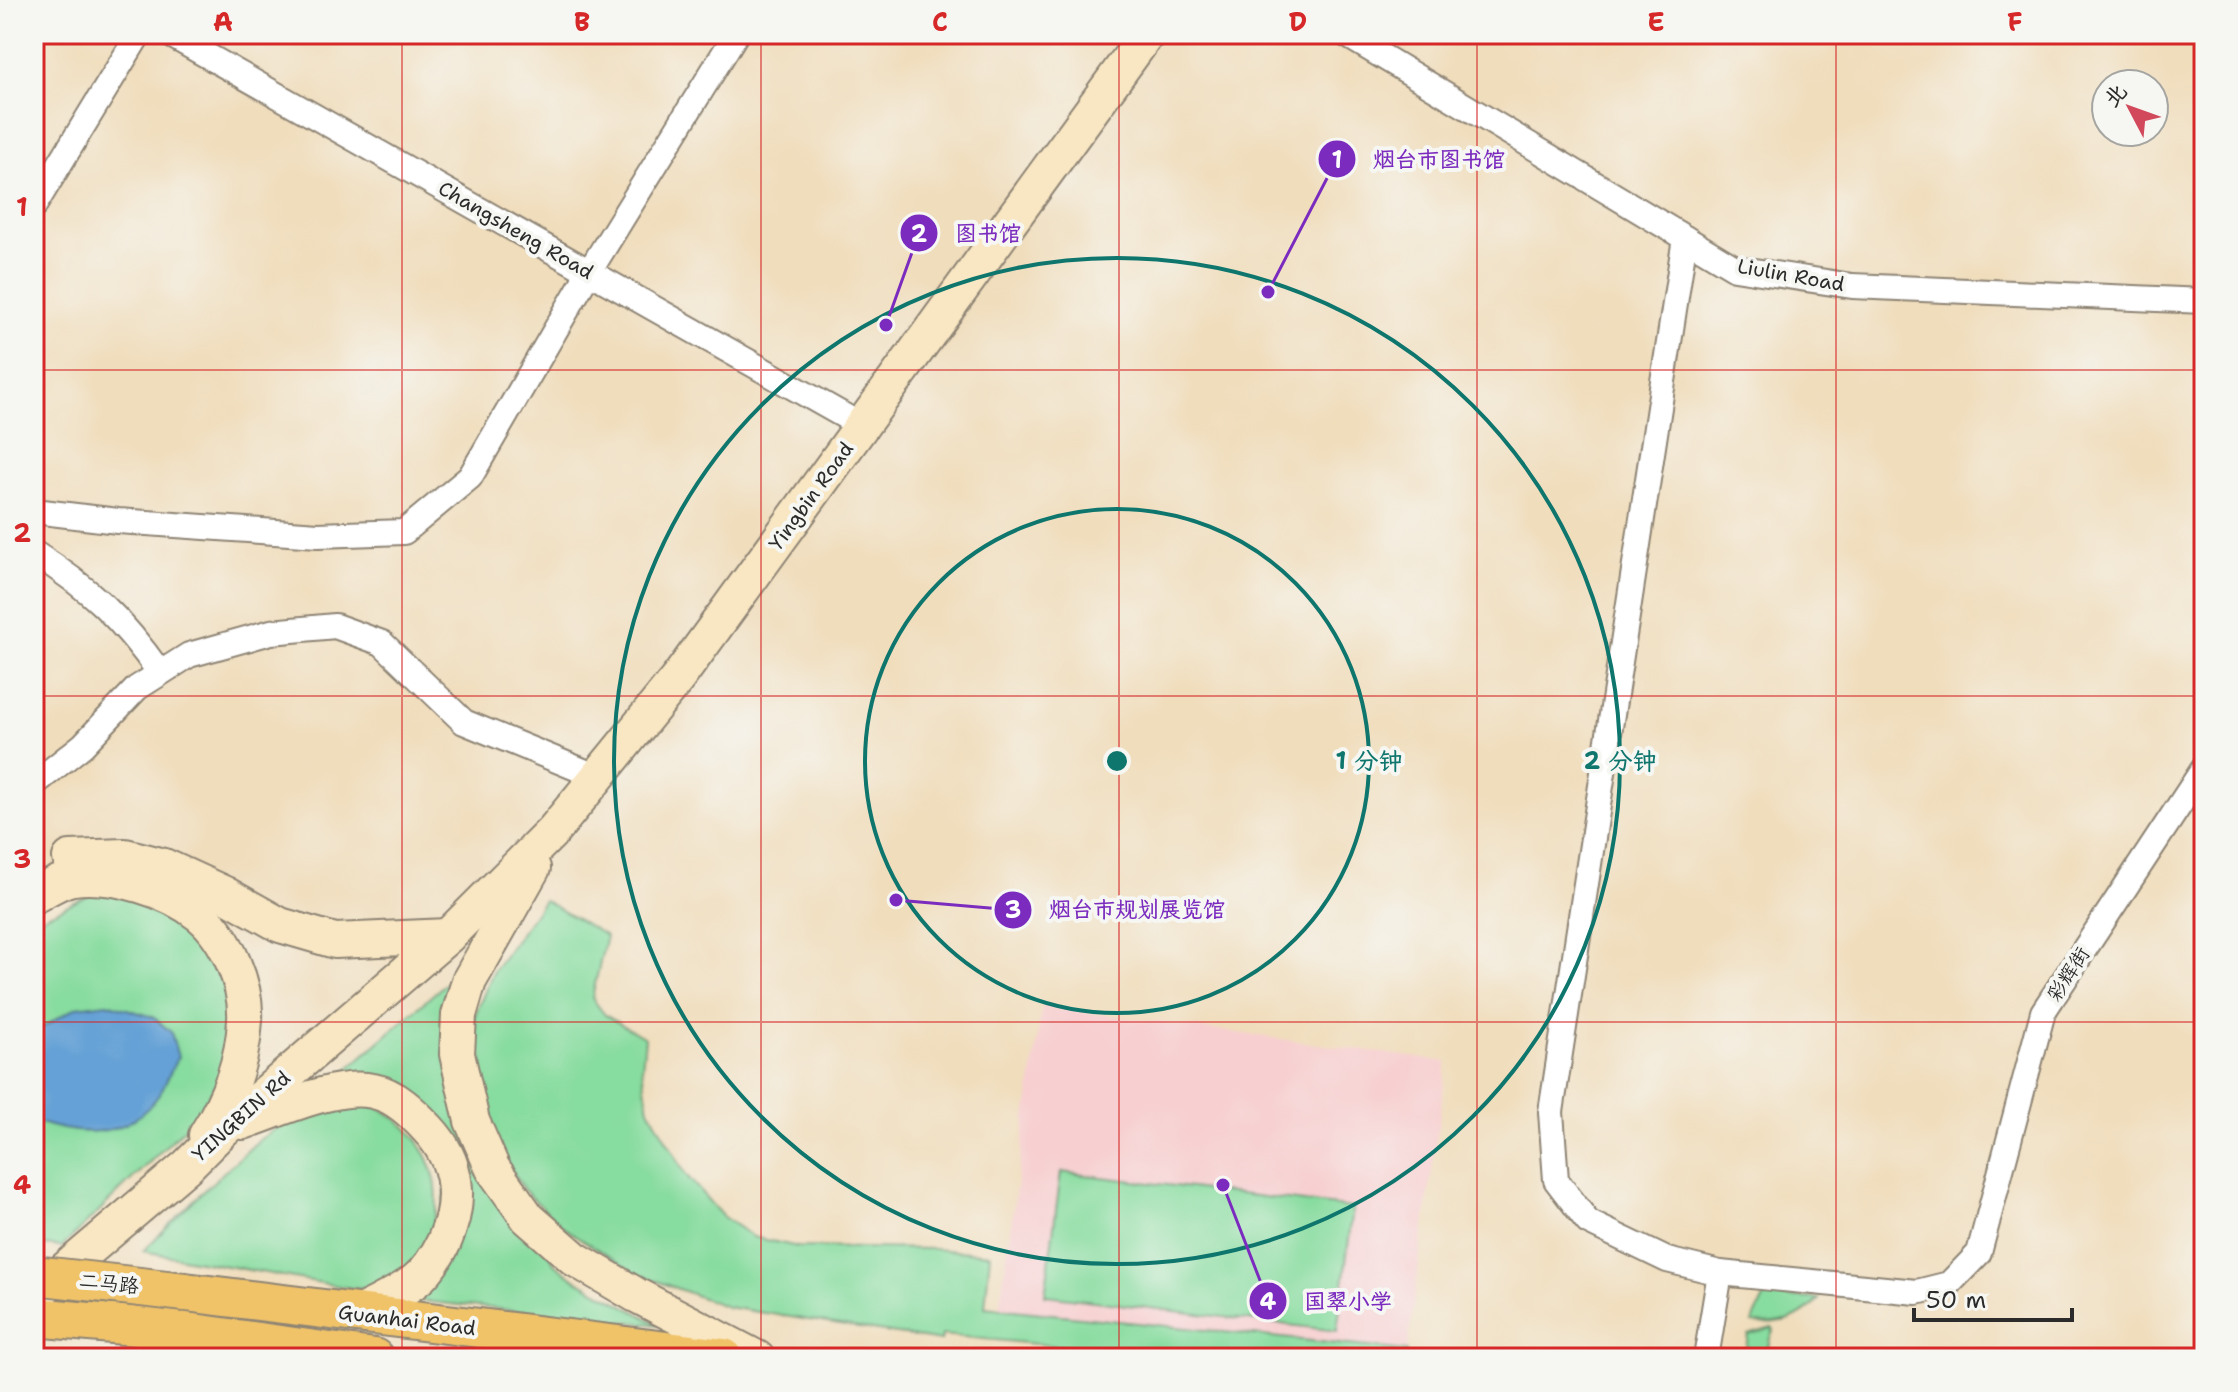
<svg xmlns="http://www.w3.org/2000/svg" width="2238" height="1392" font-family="'Shantell Sans','LXGW WenKai TC',sans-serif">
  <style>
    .built { fill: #f7cfd0 }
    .green { fill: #87dc9f; stroke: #598465; stroke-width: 2 }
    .water { fill: #65a1d6; stroke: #486680; stroke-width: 2 }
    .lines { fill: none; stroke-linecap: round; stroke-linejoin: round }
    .minor-casing { stroke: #8e8474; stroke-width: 28 }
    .secondary-casing { stroke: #8e8474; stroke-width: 38 }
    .primary-casing { stroke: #8e8474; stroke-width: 42 }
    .minor { stroke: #fff; stroke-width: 24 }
    .secondary { stroke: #f9e7c3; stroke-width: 34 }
    .primary { stroke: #f0c369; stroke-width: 38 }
    .primary-bridge-casing { stroke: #8e8474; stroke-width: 42; stroke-linecap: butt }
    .primary-bridge { stroke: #f0c369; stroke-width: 38 }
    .grid { fill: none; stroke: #d62828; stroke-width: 2; stroke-opacity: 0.55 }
    .ring { fill: none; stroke: #0f766e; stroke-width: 4 }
    .labels { text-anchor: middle; stroke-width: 8; stroke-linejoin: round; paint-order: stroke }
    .street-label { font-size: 20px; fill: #2b2b2b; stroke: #f6f6f2 }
    .centre { fill: #0f766e; stroke: #f6f6f2; stroke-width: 4 }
    .ring-label { font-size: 24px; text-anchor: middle; font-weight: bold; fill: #0f766e; stroke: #f6f6f2; stroke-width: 8; stroke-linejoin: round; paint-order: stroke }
    .leader { fill: none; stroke: #7b2cbf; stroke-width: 3 }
    .callout-dot { fill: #7b2cbf; stroke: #f6f6f2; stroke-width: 3 }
    .mark-label { font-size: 24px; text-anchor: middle; font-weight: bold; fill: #fff }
    .callout-label { font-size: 22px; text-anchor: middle; font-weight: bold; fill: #7b2cbf; stroke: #f6f6f2; stroke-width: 8; stroke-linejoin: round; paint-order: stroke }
    .neatline { fill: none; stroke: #d62828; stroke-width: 3 }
    .grid-label { font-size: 26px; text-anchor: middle; font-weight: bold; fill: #d62828 }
  </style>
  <rect width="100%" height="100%" fill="#f6f6f2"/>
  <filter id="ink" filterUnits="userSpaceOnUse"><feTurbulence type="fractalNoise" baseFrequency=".0125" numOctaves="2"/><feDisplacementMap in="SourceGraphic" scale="16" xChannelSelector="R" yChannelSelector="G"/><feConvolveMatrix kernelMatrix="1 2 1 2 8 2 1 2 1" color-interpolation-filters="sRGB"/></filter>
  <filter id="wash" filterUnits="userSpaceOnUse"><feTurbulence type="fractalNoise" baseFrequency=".006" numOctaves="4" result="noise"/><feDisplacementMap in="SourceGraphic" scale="32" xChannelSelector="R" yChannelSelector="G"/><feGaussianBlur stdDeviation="1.8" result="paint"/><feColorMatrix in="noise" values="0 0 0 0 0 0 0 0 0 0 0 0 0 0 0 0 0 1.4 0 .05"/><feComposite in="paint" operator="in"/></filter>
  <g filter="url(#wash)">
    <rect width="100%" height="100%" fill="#f0ddbc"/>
    <path class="built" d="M1042 1006 1447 1062 1407 1351 999 1309Z"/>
    <g class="green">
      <path d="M92 894 138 895 179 914 224 966 231 1034 218 1081 195 1118 62 1247 34 1244V923L42 917Z"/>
      <path d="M544 900 606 936 592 998 605 1015 645 1038 642 1069 649 1109 686 1175 722 1216 753 1237 798 1247 935 1249 990 1254 985 1307 1407 1351V1358H1183L942 1335 941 1341 727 1307 635 1273 564 1228 524 1190 494 1140 475 1066 474 1017 494 970Z"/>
      <path d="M471 961 450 1046 554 1263 575 1279 660 1325 410 1300 432 1280 453 1142 334 1081Z"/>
      <path d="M331 1100C347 1103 371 1103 385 1111 438 1144 455 1210 414 1260 406 1270 394 1283 381 1286 371 1288 360 1288 350 1288L143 1251 201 1193 259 1140 296 1115Z"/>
      <path d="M1061 1172 1353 1208 1337 1331 1045 1295Z"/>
      <path d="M1765 1296 1819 1299C1800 1320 1780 1326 1752 1323Z"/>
      <path d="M1772 1328 1774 1330 1770 1338 1767 1352 1761 1356 1750 1353 1746 1348 1748 1335Z"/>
    </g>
    <path class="water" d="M107 1003 153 1017 171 1032 178 1057C171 1069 166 1085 158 1096 126 1140 80 1137 34 1121V1035L38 1030 77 1007Z"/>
  </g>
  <g filter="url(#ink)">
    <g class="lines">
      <defs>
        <g id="minor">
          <path d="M169 34 862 426"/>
          <path d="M1345 34 1735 268 1852 286 2204 301"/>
          <path d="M34 206 139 34"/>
          <path d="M1685 238 1551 1112 1556 1180 1588 1222 1667 1260 1720 1273 1706 1358"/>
          <path d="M34 511 118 521 318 535 404 532 470 477 589 272 736 34"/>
          <path d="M34 553C90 588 122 619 160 673"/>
          <path d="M34 784 83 745 137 688 189 655 271 632 335 626 382 643 464 722 598 777"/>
          <path d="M1720 1273 1917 1292 1949 1284 1979 1253 2043 1012 2204 768"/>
        </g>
        <g id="secondary">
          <path d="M70 858 125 856 164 866 225 894 280 925 335 941 448 936"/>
          <path d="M533 868 469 981 459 1015 457 1054 472 1121 493 1169 528 1218 575 1259 636 1295 757 1358"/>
          <path d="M34 896C46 890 60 880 73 878 114 873 169 890 200 915 227 937 247 986 245 1020 243 1062 228 1100 206 1135"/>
          <path d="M243 1122C279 1110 336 1083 373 1091 395 1095 413 1113 428 1129 459 1162 462 1201 444 1242 437 1256 428 1271 415 1281 398 1294 376 1304 357 1314"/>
          <path d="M34 1296 187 1166 224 1129 448 936 554 830 678 678 1147 34"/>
          <path d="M157 1328 193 1358"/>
        </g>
        <g id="primary">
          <path d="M185 1292 724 1358"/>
          <path d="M34 1317 157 1328 374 1358"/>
        </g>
      </defs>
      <use href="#minor" class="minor-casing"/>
      <use href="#secondary" class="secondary-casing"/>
      <use href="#primary" class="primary-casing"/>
      <use href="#minor" class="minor"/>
      <use href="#secondary" class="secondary"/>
      <use href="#primary" class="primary"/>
      <defs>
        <path id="primary-bridge" d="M34 1275 185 1292"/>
      </defs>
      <use href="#primary-bridge" class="primary-bridge-casing"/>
      <use href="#primary-bridge" class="primary-bridge"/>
    </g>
  </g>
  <path class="grid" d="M402 34V1358M761 34V1358M1119 34V1358M1477 34V1358M1836 34V1358M34 370H2204M34 696H2204M34 1022H2204"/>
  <g class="ring">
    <circle cx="1117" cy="761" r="252"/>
    <circle cx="1117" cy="761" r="503"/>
  </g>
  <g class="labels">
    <g class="street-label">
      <text transform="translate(516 230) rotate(30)" y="7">Changsheng Road</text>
      <text transform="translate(1791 275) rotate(10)" y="7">Liulin Road</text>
      <text transform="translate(811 496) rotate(-54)" y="7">Yingbin Road</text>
      <text transform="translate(2068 974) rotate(-57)" y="7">彩辉街</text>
      <text transform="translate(241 1116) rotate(-42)" y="7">YINGBIN Rd</text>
      <text transform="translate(109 1283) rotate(6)" y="7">二马路</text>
      <text transform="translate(407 1320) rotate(7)" y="7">Guanhai Road</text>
    </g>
  </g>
  <circle cx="1117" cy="761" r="12" class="centre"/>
  <g class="ring-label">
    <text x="1369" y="769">1 分钟</text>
    <text x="1620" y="769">2 分钟</text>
  </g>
  <path class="leader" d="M1268 292L1337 159M886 325L919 233M896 900L1013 910M1223 1185L1268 1301"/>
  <g class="callout-dot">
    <circle cx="1268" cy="292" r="8"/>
    <circle cx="886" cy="325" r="8"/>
    <circle cx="896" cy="900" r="8"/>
    <circle cx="1223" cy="1185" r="8"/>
    <circle cx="1337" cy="159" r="20"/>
    <circle cx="919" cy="233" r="20"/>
    <circle cx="1013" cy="910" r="20"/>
    <circle cx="1268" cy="1301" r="20"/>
  </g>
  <g class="mark-label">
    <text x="1337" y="168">1</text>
    <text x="919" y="242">2</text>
    <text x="1013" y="918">3</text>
    <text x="1268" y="1310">4</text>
  </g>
  <g class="callout-label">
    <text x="1439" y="167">烟台市图书馆</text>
    <text x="988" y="241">图书馆</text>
    <text x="1137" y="917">烟台市规划展览馆</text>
    <text x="1348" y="1309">国翠小学</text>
  </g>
  <rect width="2238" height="1392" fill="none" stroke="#f6f6f2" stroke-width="88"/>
  <g transform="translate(2130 108) rotate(311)"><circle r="38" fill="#f6f6f2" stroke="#a5a5a2" stroke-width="2"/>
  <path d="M0-6L14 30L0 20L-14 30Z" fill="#d1495b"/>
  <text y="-12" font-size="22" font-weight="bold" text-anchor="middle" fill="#2b2b2b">北</text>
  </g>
  <path d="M1914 1308v12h158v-12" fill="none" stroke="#2b2b2b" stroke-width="4"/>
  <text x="1926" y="1308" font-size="24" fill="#2b2b2b" stroke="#f6f6f2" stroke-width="6" paint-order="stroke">50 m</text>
  <rect x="44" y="44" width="2150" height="1304" class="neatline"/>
  <g class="grid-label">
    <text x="223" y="31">A</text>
    <text x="582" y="31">B</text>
    <text x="940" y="31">C</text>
    <text x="1298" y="31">D</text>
    <text x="1656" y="31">E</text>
    <text x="2015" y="31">F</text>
    <text x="22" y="216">1</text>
    <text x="22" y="542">2</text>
    <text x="22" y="868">3</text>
    <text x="22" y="1194">4</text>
  </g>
</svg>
